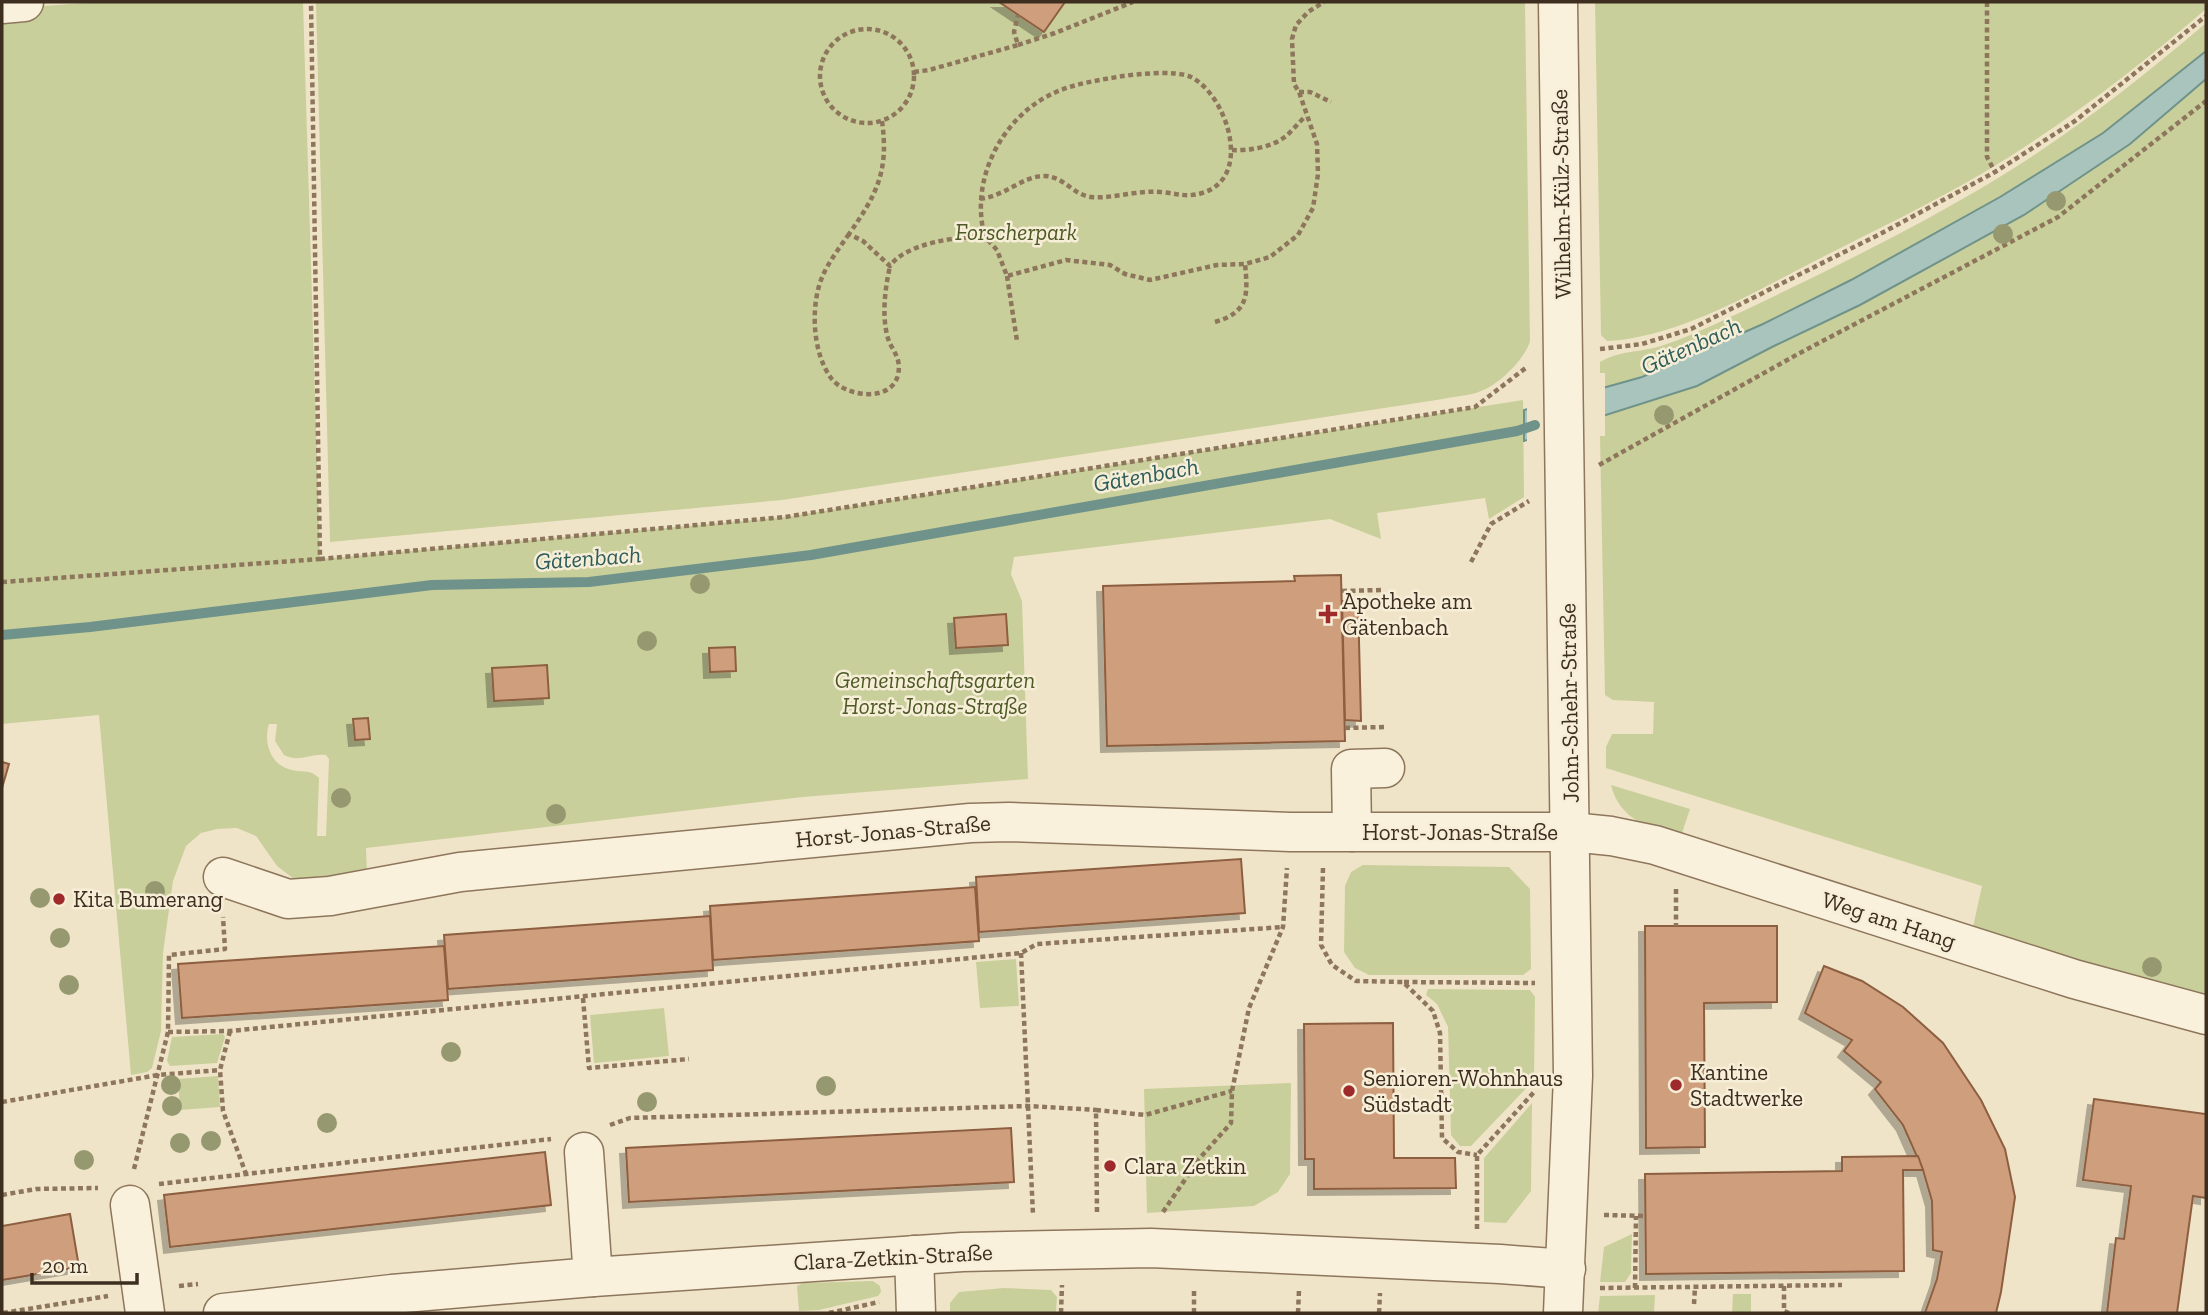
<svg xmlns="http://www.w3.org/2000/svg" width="2208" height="1315" font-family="'Zilla Slab',serif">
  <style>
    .green { fill: #c9cf9b; fill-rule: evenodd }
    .water { fill: #a9c4bc; stroke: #6f938a; stroke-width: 2 }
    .pier { fill: #f0e4c8 }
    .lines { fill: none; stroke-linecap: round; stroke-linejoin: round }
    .stream { stroke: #6f938a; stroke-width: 10 }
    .building { fill: #cf9f7d; stroke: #8d5f41; stroke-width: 2; filter: url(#shadow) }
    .minor-casing { stroke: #8d765c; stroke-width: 41 }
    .path { stroke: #8d765c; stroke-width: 4.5; stroke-dasharray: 5 3.5; stroke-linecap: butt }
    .minor { stroke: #faf1dc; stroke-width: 38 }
    .tree { fill: #96986f }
    .poi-dot { fill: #9e2a2b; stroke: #f7eed8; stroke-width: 2.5 }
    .labels { text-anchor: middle; stroke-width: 5; stroke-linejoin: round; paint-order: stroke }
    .street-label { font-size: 23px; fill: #3d2e20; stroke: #f7eed8 }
    .park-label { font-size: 23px; font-style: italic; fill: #4d5a26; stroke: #f7eed8 }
    .poi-label { font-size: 23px; fill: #3d2e20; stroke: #f7eed8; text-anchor: start }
    .water-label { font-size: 24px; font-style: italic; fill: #2f5d5a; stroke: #f7eed8 }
  </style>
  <defs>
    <filter id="shadow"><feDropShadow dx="-6" dy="6" stdDeviation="0" flood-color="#0004"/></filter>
  </defs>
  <rect width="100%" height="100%" fill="#f0e4c8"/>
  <g class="green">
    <path d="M98 2H303L320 559 785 517 1523 400 1524 497 1489 519 1485 498 1377 513 1381 539 1330 519 1014 557 1011 574 1022 601 1028 779 803 797 366 848 367 874 298 882 277 866 256 836 237 828 217 829 201 833 186 846 173 881 163 953 161 1031 152 1068 147 1072 131 1075 99 715 2 724V9ZM269 724H277L275 741 284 755C300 763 310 753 326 755L329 759 326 836H317L319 778C310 769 304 773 292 770 271 766 263 743 269 724Z"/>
    <path d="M316 2H1525L1530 341C1525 359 1499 385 1481 391 1470 396 1455 396 1443 399L782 500 330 542Z"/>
    <path d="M1595 2H2206V9C2136 69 2063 125 1983 173 1927 206 1867 234 1809 264 1747 296 1677 337 1607 341L1601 335Z"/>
    <path d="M2206 23V51C2173 79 2138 108 2103 133 2040 176 1973 212 1907 249 1811 303 1710 355 1605 389V373H1600V362C1620 350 1638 353 1661 346 1694 335 1726 319 1758 304 1839 265 1921 225 1998 178 2072 133 2140 79 2206 23Z"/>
    <path d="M2206 79V999L1973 927 1982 886 1606 768V747L1612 734H1653L1654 702 1613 700 1605 695 1600 436H1605V414L1697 386 1772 347 1860 305 2024 215 2130 144Z"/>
    <path d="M1611 785 1690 809 1680 839C1650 829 1619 819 1611 785Z"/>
    <path d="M1363 865 1509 867 1530 889 1531 969 1523 975H1369L1355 968 1344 952 1345 886 1351 872Z"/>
    <path d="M1016 959 1019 1006 980 1008 976 962Z"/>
    <path d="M1428 989 1530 990 1535 997 1534 1080 1471 1146H1460L1451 1135 1448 1027 1437 1004 1426 995Z"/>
    <path d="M664 1008 669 1056 594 1063 590 1015Z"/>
    <path d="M223 1034 225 1037 217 1063 170 1066 167 1061 172 1037Z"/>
    <path d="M218 1076 220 1107 180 1110 178 1079Z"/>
    <path d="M1291 1083 1290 1174 1278 1192 1254 1206 1147 1213 1144 1089Z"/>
    <path d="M1532 1103 1531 1191 1506 1223 1484 1222V1158Z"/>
    <path d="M1632 1234 1631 1273 1625 1282H1600L1604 1247Z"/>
    <path d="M873 1281 880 1286 881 1292 878 1296 819 1310 799 1311 797 1286 803 1283Z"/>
    <path d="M1004 1288 1051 1290 1057 1297 1056 1313H950V1303L959 1292Z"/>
    <path d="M1733 1294H1751V1313H1732Z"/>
    <path d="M1655 1295 1654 1313H1598L1600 1296Z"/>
  </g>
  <path class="water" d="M2206 51V79L2130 144 2024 215 1860 305 1772 347 1697 386 1524 441V410L1642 377 1763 324 1851 280 2000 197 2103 133Z"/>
  <path class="pier" d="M1605 386V418L1527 444V406Z"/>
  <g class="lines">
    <path class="stream" d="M2 635 90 627 432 585 589 582 811 555 1517 431 1535 425"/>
  </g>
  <g class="building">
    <path d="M999 2H1065L1044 32Z"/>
    <path d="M1341 575 1345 741 1107 746 1103 586 1295 581 1294 576Z"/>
    <path d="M1342 601H1358L1361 721 1345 720Z"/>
    <path d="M1006 614 1008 645 956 648 954 618Z"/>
    <path d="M735 647 736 671 710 672 709 648Z"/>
    <path d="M547 665 549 698 494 701 492 668Z"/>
    <path d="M368 718 370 739 355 740 353 719Z"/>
    <path d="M2 762 9 764 2 788Z"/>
    <path d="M1241 859 1245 913 979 932 976 877Z"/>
    <path d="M975 887 979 941 713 960 710 906Z"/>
    <path d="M710 916 713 970 448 989 444 935Z"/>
    <path d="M1645 926H1777V1002L1704 1003 1705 1147 1646 1148Z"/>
    <path d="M444 946 448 1000 182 1018 178 964Z"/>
    <path d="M1824 966 1862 981 1903 1007 1943 1043 1981 1100 2005 1149 2015 1197 2001 1292 1996 1313H1925L1937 1279 1942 1252 1933 1250 1932 1201 1923 1170 1903 1125 1875 1089 1881 1082 1844 1051 1852 1040 1805 1013Z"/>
    <path d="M1393 1023 1394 1158H1455L1456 1188 1314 1189V1159H1305L1304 1024Z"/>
    <path d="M2094 1099 2206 1114V1198L2193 1196 2177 1313H2107L2116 1238 2124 1239 2131 1186 2083 1180Z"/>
    <path d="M1011 1128 1014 1182 629 1202 626 1148Z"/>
    <path d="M545 1152 551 1205 170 1247 164 1195Z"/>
    <path d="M1918 1156 1923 1170H1903L1904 1271 1646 1274 1645 1174 1842 1171V1157Z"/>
    <path d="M70 1214 79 1267 2 1280V1226Z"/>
  </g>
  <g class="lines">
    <defs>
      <g id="minor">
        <path d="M1558 2 1573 1076 1563 1313"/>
        <path d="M2 4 24 2"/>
        <path d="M1352 832 1351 769 1385 768"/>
        <path d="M223 877 288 899 330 896 460 872 970 823 1009 822 1290 832H1571L1611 836 1655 845 2074 979 2206 1015"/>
        <path d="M584 1152 593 1277"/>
        <path d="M130 1205 145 1313"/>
        <path d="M914 1255 916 1313"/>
        <path d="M223 1313 392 1294 593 1277 962 1252 1151 1248 1500 1264 1566 1269"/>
      </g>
    </defs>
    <use href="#minor" class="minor-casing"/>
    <g class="path">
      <path d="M1987 2V157L1995 172"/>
      <circle cx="867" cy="76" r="47"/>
      <path d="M1018 45 1055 33 1133 2"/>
      <path d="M914 72 929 70 1018 45 1014 32 1018 15"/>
      <path d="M1299 92H1310L1331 102"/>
      <path d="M882 121C889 171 877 194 849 234L863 241 890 266C906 243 958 236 985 237L997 250 1007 276 1066 260 1110 265 1125 274 1150 280 1217 265 1245 264 1270 257 1298 235 1313 208 1318 174 1317 144 1299 92 1294 84 1292 39 1296 25 1308 12 1324 2"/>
      <path d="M1232 150C1249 151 1273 147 1286 136 1293 130 1299 122 1306 116"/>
      <path d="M980 199C1005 196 1023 176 1044 176 1064 176 1073 195 1091 197 1112 199 1137 190 1160 192 1175 193 1187 198 1202 193 1254 178 1227 95 1191 77 1176 70 1139 74 1123 76 1100 80 1077 83 1056 92 1001 116 969 181 985 237"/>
      <path d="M849 234C840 247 830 260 823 275 810 304 812 352 831 378 845 397 891 403 898 375 902 356 891 351 887 335 882 313 885 289 890 266"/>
      <path d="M1007 276 1017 341"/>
      <path d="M1215 322C1249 312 1248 295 1245 264"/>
      <path d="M1600 349 1642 344 1691 329 1882 233 1995 172 2075 121 2206 16"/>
      <path d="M1599 465 1798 354 2058 217 2206 101"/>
      <path d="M320 559 785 517 1475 407 1527 367"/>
      <path d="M1471 562 1491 524 1529 501"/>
      <path d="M2 582 320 559 311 2"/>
      <path d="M1342 591 1381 590"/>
      <path d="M1345 728 1384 727"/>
      <path d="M1323 868 1321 945 1332 965 1356 981 1403 982 1433 1011 1440 1033 1442 1138 1458 1152 1477 1155"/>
      <path d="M1676 889V926"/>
      <path d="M1021 953 1033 1215"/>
      <path d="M1404 982 1535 983"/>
      <path d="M583 998 589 1068 689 1059"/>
      <path d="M230 1031 220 1070 223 1111 246 1174"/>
      <path d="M168 1032 230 1031 1021 953 1037 944 1283 927"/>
      <path d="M2 1102 158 1075 220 1070"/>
      <path d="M610 1125 630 1118 1028 1106 1096 1110"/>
      <path d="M134 1169 168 1032 169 955 225 949 223 917"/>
      <path d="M159 1184 551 1139"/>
      <path d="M2 1195 36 1189 98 1188"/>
      <path d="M1097 1212 1096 1110 1145 1115 1232 1091"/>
      <path d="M1163 1212 1199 1159 1231 1123 1232 1091 1249 1008 1283 927 1287 868"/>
      <path d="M1604 1215 1645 1216"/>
      <path d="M1477 1229V1155L1535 1091"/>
      <path d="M179 1286 198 1284"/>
      <path d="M1784 1286V1311L1789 1313"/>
      <path d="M1600 1288 1842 1285"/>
      <path d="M1635 1288 1636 1216"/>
      <path d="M1694 1304 1695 1287"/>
      <path d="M3 1313 108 1296"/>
      <path d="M829 1313 879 1302"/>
      <path d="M1061 1313 1062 1285"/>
      <path d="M1194 1313V1288"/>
      <path d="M1298 1313 1299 1290"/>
      <path d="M1379 1313 1380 1293"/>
    </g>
    <use href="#minor" class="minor"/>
  </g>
  <g class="tree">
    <circle cx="2056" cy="201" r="10"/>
    <circle cx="2003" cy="234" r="10"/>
    <circle cx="1664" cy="415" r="10"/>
    <circle cx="700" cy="584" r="10"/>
    <circle cx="647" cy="641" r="10"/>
    <circle cx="341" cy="798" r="10"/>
    <circle cx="556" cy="814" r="10"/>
    <circle cx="155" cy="891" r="10"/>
    <circle cx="40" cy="898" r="10"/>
    <circle cx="60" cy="938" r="10"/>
    <circle cx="2152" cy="967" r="10"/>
    <circle cx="69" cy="985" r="10"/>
    <circle cx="451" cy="1052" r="10"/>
    <circle cx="171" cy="1085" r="10"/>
    <circle cx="826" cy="1086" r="10"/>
    <circle cx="647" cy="1102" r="10"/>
    <circle cx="172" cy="1106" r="10"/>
    <circle cx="327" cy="1123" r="10"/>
    <circle cx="211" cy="1141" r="10"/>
    <circle cx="180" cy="1143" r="10"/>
    <circle cx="84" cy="1160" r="10"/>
  </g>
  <g class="poi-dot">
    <path d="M1324.5 603.5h7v7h7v7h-7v7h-7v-7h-7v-7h7z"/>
    <circle cx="59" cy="899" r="7"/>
    <circle cx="1676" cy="1085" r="7"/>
    <circle cx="1349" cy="1091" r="7"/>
    <circle cx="1110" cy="1166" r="7"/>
  </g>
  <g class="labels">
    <g class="street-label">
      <text transform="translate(1561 194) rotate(-91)" y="8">Wilhelm-Külz-Straße</text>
      <text transform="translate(1569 703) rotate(-91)" y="8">John-Schehr-Straße</text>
      <text transform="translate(893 831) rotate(-5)" y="8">Horst-Jonas-Straße</text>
      <text x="1460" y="840">Horst-Jonas-Straße</text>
      <text transform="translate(1889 920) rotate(18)" y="8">Weg am Hang</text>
      <text transform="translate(893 1257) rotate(-3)" y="8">Clara-Zetkin-Straße</text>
    </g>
    <g class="park-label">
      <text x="1016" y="240">Forscherpark</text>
      <text x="935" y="688">Gemeinschaftsgarten<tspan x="935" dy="26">Horst-Jonas-Straße</tspan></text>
    </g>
    <g class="poi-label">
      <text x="1342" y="609">Apotheke am<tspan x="1342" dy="26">Gätenbach</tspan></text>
      <text x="73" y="907">Kita Bumerang</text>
      <text x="1690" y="1080">Kantine<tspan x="1690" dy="26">Stadtwerke</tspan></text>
      <text x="1363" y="1086">Senioren-Wohnhaus<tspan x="1363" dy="26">Südstadt</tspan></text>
      <text x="1124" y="1174">Clara Zetkin</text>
    </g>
    <g class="water-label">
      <text transform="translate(1691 346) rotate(-24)" y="8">Gätenbach</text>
      <text transform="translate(1146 475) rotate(-10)" y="8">Gätenbach</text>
      <text transform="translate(588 558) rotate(-4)" y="8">Gätenbach</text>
    </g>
  </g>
  <rect width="2208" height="1315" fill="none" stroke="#3d2e20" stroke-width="7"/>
  <path d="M32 1273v10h105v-10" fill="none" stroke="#3d2e20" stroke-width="3.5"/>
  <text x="42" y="1273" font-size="21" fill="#3d2e20" stroke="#f7eed8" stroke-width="5" paint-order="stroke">20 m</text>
</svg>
